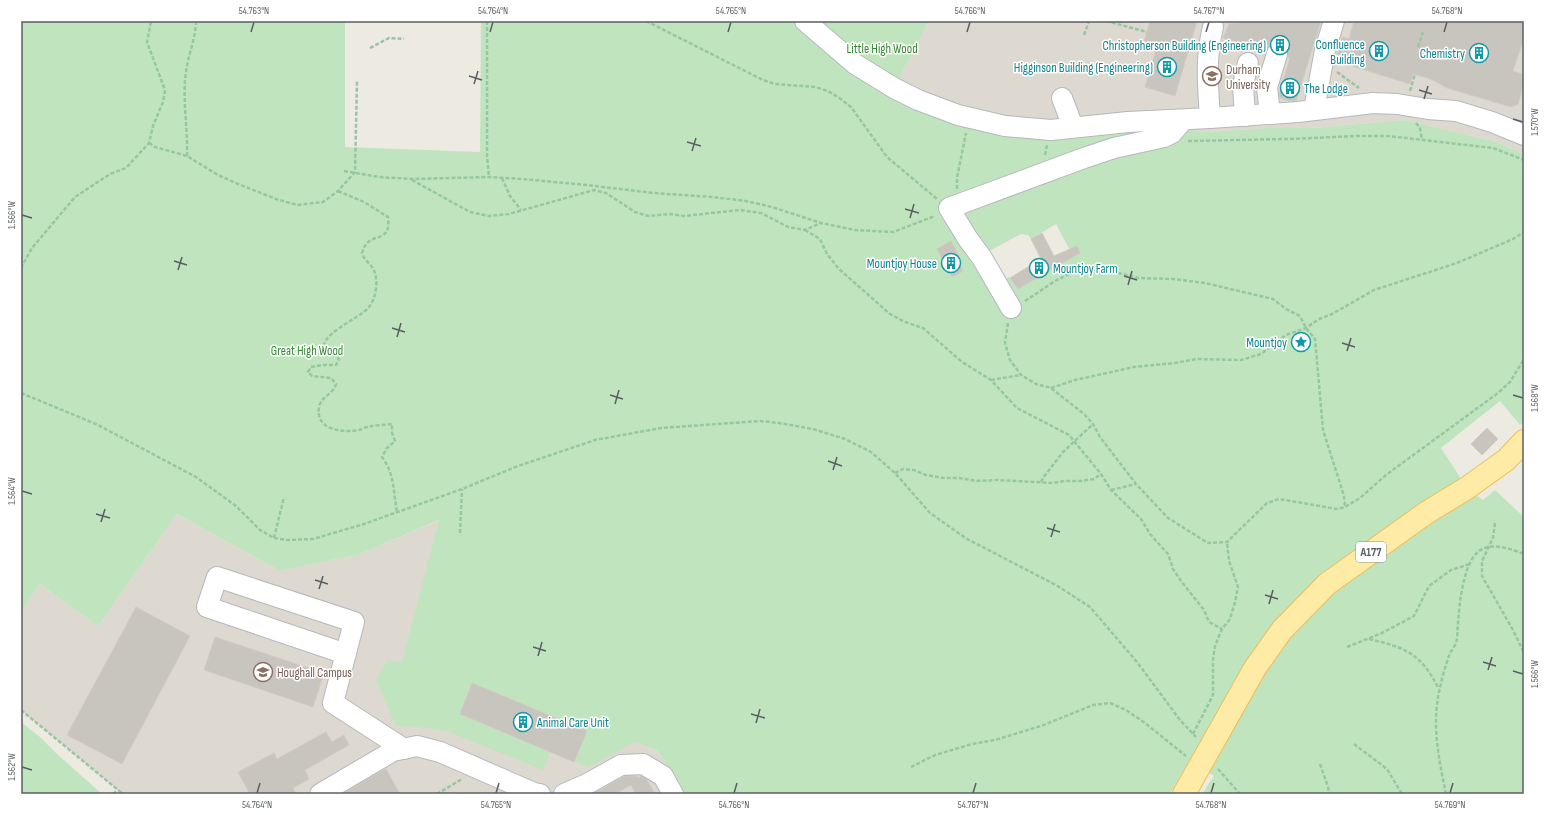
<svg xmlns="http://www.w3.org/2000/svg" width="1545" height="815" font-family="'Sofia Sans Condensed',sans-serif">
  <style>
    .education { fill: #ddd9d0 }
    .green { fill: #c0e5be; fill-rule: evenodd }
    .building { fill: #c8c5bf; stroke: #d2cbc0 }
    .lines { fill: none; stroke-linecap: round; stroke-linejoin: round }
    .minor-casing { stroke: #b5b8bc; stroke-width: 22 }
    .major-casing { stroke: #f0bd58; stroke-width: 24 }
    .path { stroke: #97c6a2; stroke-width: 2.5; stroke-dasharray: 4 2; stroke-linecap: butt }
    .minor { stroke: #fff; stroke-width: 20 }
    .major { stroke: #feeba6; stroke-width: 22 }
    .ticks { fill: none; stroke: #5a5f63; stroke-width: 1.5 }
    .labels { text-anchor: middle; stroke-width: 3; stroke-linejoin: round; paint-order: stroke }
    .shield { fill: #fff; stroke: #8c8f92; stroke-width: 1 }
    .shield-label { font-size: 12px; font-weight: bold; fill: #5a5f63 }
    .culture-label { font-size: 13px; fill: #0d838f; stroke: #fff; text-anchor: end }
    .park-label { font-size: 13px; fill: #368636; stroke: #fff }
    .education-label { font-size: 13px; fill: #785e54; stroke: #fff; text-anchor: start }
    .neatline { fill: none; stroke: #5a5f63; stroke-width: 1.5 }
    .ticks-label { font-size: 10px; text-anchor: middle; fill: #5a5f63 }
  </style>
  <rect width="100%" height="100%" fill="#edeae2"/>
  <g class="education">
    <path d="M929 21H1524V154L1494 141 1404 120 1313 128H1268L1206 132 1128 122 1051 130 894 88Z"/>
    <path d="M177 514 280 571 360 554 440 520 634 742 657 750 678 780 685 794H123L21 710V611L40 584 98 626Z"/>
  </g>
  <g class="green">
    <path d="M21 21H345V147L480 152 481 21H929L894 88 987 122H1128L1206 132 1268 128H1313L1404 120 1494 141 1524 154V421L1520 425 1500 401 1441 448 1467 488 1483 500 1495 490 1524 517V794H1202L1214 776 1190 759 1170 794H685L678 780 657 750 634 742 589 767 550 752 543 770 449 732 422 727 396 726 376 680 387 660 402 662 439 520 360 554 280 571 177 514 98 626 40 584 21 611ZM1056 224 1073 256 1018 289 1009 277 1004 280 984 254 1021 234 1028 235 1031 239Z"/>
    <path d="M21 722 40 737 57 754 102 794H21Z"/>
  </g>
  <g class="building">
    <path d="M1150 21H1197L1175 96 1145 87 1157 46 1144 42Z"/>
    <path d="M1241 21H1321L1296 101H1289L1280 98 1279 94 1290 58 1288 57V51L1285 46 1280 43H1275L1269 45 1266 50 1223 38 1229 24 1240 23Z"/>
    <path d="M1354 21H1524V38L1513 71 1524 75V84L1518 104 1511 107 1447 88 1431 79 1413 74 1410 84 1342 63 1344 56 1337 54 1342 37 1349 39Z"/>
    <path d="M1042 233 1054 256 1077 246 1080 253 1018 289 1010 278 1041 259 1031 239Z"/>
    <path d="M951 241 959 256 956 258 963 271 952 277 937 249Z"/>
    <path d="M1487 428 1498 439 1482 455 1471 444Z"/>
    <path d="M136 607 190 636 122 764 67 735Z"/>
    <path d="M215 637 324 673 313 707 204 670Z"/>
    <path d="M472 683 587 731 574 762 460 714Z"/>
    <path d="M326 732 332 742 344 735 349 745 305 770 309 779 293 788 296 794H250L238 772 274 753 277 759Z"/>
    <path d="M386 769 400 794H343L373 776Z"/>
    <path d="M624 776H637L638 778 641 776 647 780 655 794H636L631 785 615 794H593Z"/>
  </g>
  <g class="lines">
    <defs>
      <g id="minor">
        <path d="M805 21 855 64 894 88 918 100 958 115 1005 126 1051 130 1128 122 1210 118 1298 112 1373 103 1397 104 1428 109 1456 111 1492 122 1524 135"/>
        <path d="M1062 98 1073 127"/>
        <path d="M1314 110 1325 50 1334 21"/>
        <path d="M1270 114 1267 87 1277 54"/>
        <path d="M1245 116 1243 85 1248 63"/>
        <path d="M1210 118C1208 86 1205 59 1213 27"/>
        <path d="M1011 308 982 258 968 239 949 208 1084 158 1114 148 1164 137 1172 133 1183 120"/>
        <path d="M346 654 207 607 217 577 354 622 333 703 404 749"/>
        <path d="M320 794 393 751 417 746 440 752 534 793 540 794"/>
        <path d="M564 794 587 784 621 765 643 764 663 776 673 794"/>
      </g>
      <path id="major" d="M1184 794 1255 668 1282 630 1327 584 1426 513 1467 488 1506 460 1524 441"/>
    </defs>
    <use href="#minor" class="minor-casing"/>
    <use href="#major" class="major-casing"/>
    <g class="path">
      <path d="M487 21V156L489 177"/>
      <path d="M646 21 763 80 775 84 815 87 828 91 838 97 851 107 887 157 937 199"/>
      <path d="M1106 21 1147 32"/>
      <path d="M1084 35 1089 21"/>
      <path d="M1418 47 1423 32"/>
      <path d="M370 48 389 38 404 39"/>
      <path d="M1337 72 1359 88"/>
      <path d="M1410 91 1415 74"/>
      <path d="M1416 123 1420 128 1422 140"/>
      <path d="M1188 141 1288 139 1358 136H1388L1493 148 1524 160"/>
      <path d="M149 143 155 147 187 156 218 175 238 184 276 199 297 205 323 202 338 191 355 172 357 81"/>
      <path d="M1045 155 1047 145"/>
      <path d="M187 156C188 128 182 100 186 72 188 55 196 38 196 21"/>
      <path d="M344 171 379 177 412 179 489 177 522 179 587 185 653 193 713 197 746 201 772 207 821 223 855 230 893 232 935 216"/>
      <path d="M502 178 510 196 521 210"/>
      <path d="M412 180 470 212 489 216 509 214 594 190 606 193 635 212 649 216 669 214 684 216 740 210 761 213 788 227 805 230 821 223"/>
      <path d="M957 189V178L966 133"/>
      <path d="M338 191 364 202 388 217C389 224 389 233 381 236 378 238 374 238 371 240 366 243 364 247 362 253 364 261 373 265 375 273 378 283 376 300 368 308 359 319 318 334 324 351L334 355 339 359 336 365H323L311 367 308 372 312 376 331 378 336 384C333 395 321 396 319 407 315 430 342 433 359 430 362 429 365 427 368 427 375 425 384 425 392 424V433L395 441 387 448 382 457C395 475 393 491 397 512"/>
      <path d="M805 230 820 239 827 254 839 269 890 314 905 322 923 328 962 362 991 380 1017 408 1069 435 1101 474 1111 490 1141 519 1150 534 1168 554 1173 569 1181 581 1204 610 1209 622 1222 629"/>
      <path d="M21 268 32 248 75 197 110 174 126 168 149 143 153 126 163 102 165 90 147 42 151 21"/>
      <path d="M1025 301 1055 281 1077 270 1104 269 1138 278 1173 279 1205 283 1273 299 1286 309 1300 316 1306 328 1315 339 1323 430 1344 496 1345 507"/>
      <path d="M1008 323 1005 343 1010 360 1021 375 1036 384 1051 388 1084 414 1093 424 1100 437 1136 484 1168 518 1208 543 1227 542 1267 503 1279 499 1337 509 1345 507 1360 498 1386 475 1498 393 1510 382 1524 359"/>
      <path d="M991 380 1021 375"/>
      <path d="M1051 388 1075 380 1134 367 1175 363 1197 359 1241 360 1261 354 1286 335 1306 328 1319 319 1332 314 1374 290 1457 263 1513 239 1524 232"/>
      <path d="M21 393 96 424 196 477 236 506 260 530 274 538 287 540 313 539 364 524 462 489 518 466 595 440 661 428 760 421 779 423 813 429 845 439 871 452 895 473 930 513 967 539 1056 585 1090 607 1137 662 1180 720 1196 737"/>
      <path d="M895 473 903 469 914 470 926 475 943 478H959L977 481 997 480 1053 483 1064 481H1080L1094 479 1101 474"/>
      <path d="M1041 482 1043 478 1063 452 1093 424"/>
      <path d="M1111 490 1136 484"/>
      <path d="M1495 523 1493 538 1482 561V576L1513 630 1524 653"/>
      <path d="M460 533 462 489"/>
      <path d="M274 538 284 497"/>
      <path d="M1369 639C1407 648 1420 653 1439 689"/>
      <path d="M1347 647 1382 633 1414 616 1429 586 1451 570 1470 564"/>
      <path d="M21 710 123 794"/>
      <path d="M1193 734 1213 695V659L1215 646 1222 629 1230 619 1235 602 1238 587 1229 561 1227 542"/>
      <path d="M1354 744 1387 769 1402 794"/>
      <path d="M1320 764 1328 787 1329 794"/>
      <path d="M911 767 935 755 972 744 995 740 1041 726 1093 705 1110 703 1126 710 1145 723 1186 756"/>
      <path d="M1218 769 1240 794"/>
      <path d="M113 794 118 790"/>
      <path d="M437 794 462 779"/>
      <path d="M1446 794C1439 760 1431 723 1440 688 1442 677 1446 664 1450 653 1452 650 1455 646 1456 643 1458 637 1457 630 1458 624 1459 606 1463 564 1478 552 1490 541 1511 549 1524 554"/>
    </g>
    <use href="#minor" class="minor"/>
    <use href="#major" class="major"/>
  </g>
  <path class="ticks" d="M251 32 254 22M490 32 493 22M728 32 731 22M967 32 970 22M1206 32 1209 22M1444 32 1447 22M469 76 482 80M474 84 478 71M1419 90 1432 94M1424 99 1428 86M1513 119 1523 122M687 142 701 146M692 151 696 138M905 209 919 213M22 215 32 218M910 218 914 204M174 261 187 265M178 270 182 257M1124 276 1137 280M1128 285 1132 271M392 328 405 332M397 337 401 323M1342 343 1355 347M1347 351 1351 338M610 395 623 399M1513 395 1523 398M615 404 619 390M828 461 842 466M833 470 837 457M22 491 32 494M96 514 110 518M101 522 105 509M1047 528 1060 532M1051 537 1055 524M315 580 328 584M319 589 323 576M1265 595 1278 599M1269 604 1273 590M533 647 546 651M538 656 542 642M1483 662 1496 666M1488 670 1492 657M1513 671 1523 674M751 714 765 718M756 723 760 709M22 767 32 770M257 793 260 783M496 793 499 783M734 793 737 783M973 793 976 783M1211 793 1214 783M1450 793 1453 783"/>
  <defs>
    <symbol id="building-ring" viewBox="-11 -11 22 22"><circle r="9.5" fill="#fff" stroke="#0f9aa8" stroke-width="1.5"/><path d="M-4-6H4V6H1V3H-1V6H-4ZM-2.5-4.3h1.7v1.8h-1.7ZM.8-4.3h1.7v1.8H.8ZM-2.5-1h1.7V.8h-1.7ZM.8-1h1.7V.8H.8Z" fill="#0f9aa8"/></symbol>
    <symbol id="university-ring" viewBox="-11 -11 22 22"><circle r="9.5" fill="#fff" stroke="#8d6e63" stroke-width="1.5"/><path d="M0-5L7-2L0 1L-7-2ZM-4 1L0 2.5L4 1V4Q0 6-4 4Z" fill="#8d6e63"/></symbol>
    <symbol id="sight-ring" viewBox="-11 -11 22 22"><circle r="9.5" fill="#fff" stroke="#0f9aa8" stroke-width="1.5"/><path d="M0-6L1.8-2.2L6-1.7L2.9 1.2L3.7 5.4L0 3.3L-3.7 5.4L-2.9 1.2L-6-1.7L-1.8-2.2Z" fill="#0f9aa8"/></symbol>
  </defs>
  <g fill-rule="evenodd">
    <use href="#building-ring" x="1269" y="34" width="22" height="22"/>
    <use href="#building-ring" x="1368" y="40" width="22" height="22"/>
    <use href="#building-ring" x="1468" y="42" width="22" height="22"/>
    <use href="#building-ring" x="1156" y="56" width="22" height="22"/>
    <use href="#university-ring" x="1201" y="65" width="22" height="22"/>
    <use href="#building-ring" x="1279" y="77" width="22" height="22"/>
    <use href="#building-ring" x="940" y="252" width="22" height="22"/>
    <use href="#building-ring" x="1028" y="257" width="22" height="22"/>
    <use href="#sight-ring" x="1290" y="331" width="22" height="22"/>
    <use href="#university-ring" x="252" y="661" width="22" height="22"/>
    <use href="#building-ring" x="512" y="711" width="22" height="22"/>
  </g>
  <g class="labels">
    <rect class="shield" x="1356" y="542" width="30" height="20" rx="3"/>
    <g class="shield-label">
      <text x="1371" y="556">A177</text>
    </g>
    <g class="culture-label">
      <text x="1365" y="49">Confluence<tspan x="1365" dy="15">Building</tspan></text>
      <text x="1266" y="50">Christopherson Building (Engineering)</text>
      <text x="1465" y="58">Chemistry</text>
      <text x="1153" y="72">Higginson Building (Engineering)</text>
      <text x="1304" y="93" text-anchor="start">The Lodge</text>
      <text x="937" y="268">Mountjoy House</text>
      <text x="1053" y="273" text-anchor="start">Mountjoy Farm</text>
      <text x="1287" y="347">Mountjoy</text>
      <text x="537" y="727" text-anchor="start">Animal Care Unit</text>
    </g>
    <g class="park-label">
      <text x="882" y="53">Little High Wood</text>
      <text x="307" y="355">Great High Wood</text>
    </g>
    <g class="education-label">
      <text x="1226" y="74">Durham<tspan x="1226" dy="15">University</tspan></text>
      <text x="277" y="677">Houghall Campus</text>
    </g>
  </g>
  <rect width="1545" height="815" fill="none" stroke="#ffffff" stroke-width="44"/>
  <rect x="22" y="22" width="1501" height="771" class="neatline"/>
  <g class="ticks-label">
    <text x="254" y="14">54.763°N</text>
    <text x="493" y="14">54.764°N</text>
    <text x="731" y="14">54.765°N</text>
    <text x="970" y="14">54.766°N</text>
    <text x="1209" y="14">54.767°N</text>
    <text x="1447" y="14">54.768°N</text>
    <text transform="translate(1534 122) rotate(-90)" y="4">1.570°W</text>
    <text transform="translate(11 215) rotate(-90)" y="4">1.566°W</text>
    <text transform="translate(1534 398) rotate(-90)" y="4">1.568°W</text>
    <text transform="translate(11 491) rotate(-90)" y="4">1.564°W</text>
    <text transform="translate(1534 674) rotate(-90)" y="4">1.566°W</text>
    <text transform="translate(11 767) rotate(-90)" y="4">1.562°W</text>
    <text x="257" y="808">54.764°N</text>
    <text x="496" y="808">54.765°N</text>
    <text x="734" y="808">54.766°N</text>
    <text x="973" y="808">54.767°N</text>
    <text x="1211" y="808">54.768°N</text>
    <text x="1450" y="808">54.769°N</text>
  </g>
</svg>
